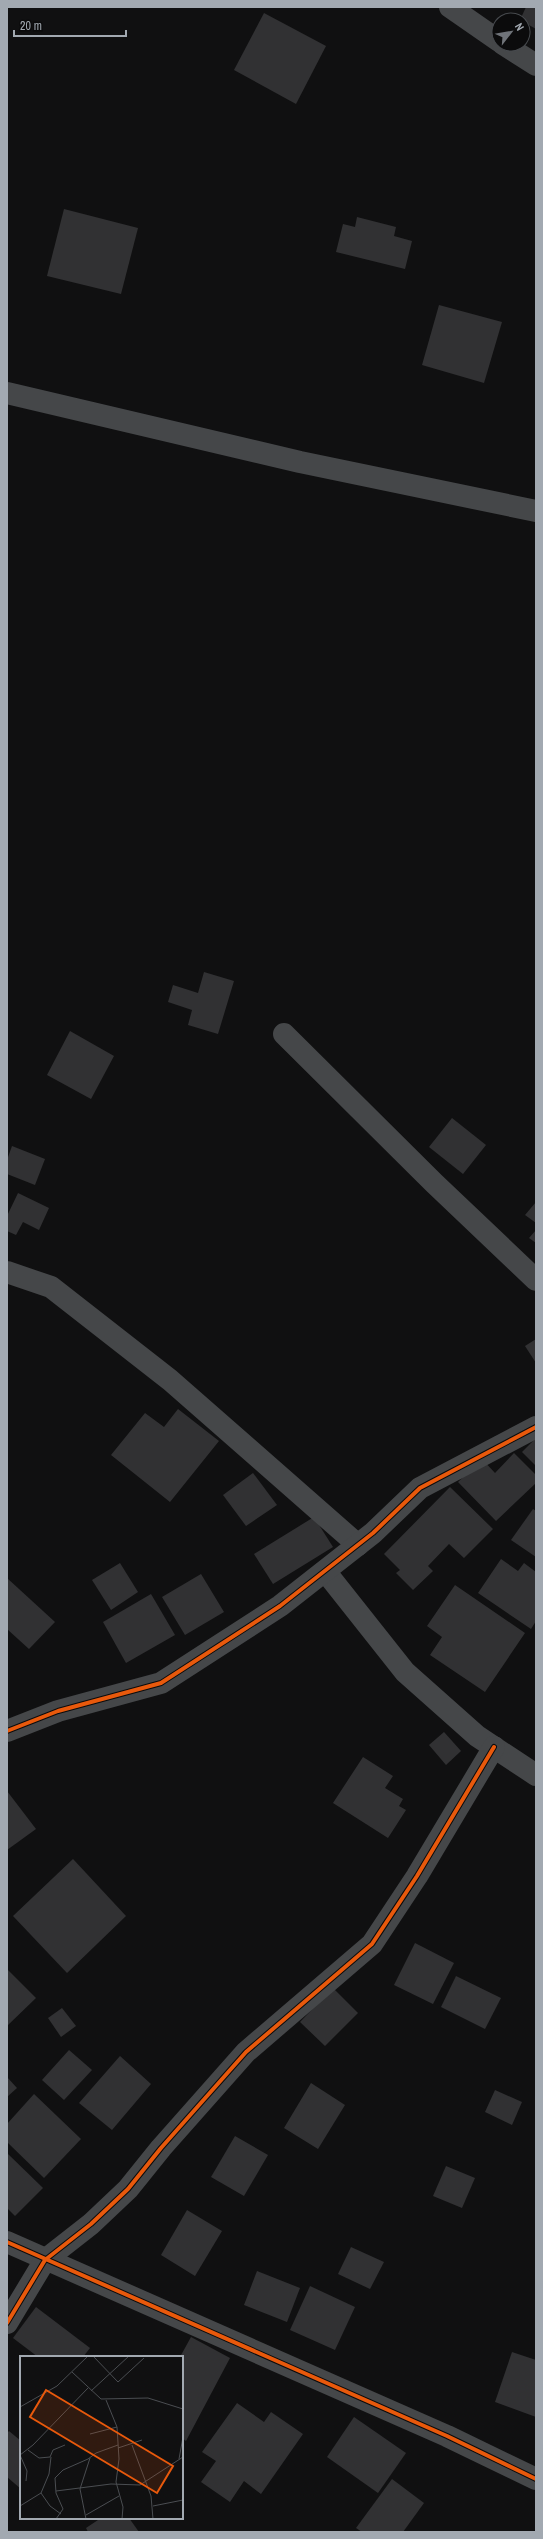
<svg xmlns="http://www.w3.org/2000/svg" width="543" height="2539" font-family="'Archivo Narrow',sans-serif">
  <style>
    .building { fill: #313133 }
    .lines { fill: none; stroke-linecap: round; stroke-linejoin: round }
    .minor { stroke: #454749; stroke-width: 22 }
    .cycleway-casing { stroke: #0b0b0c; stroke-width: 6 }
    .cycleway { stroke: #e8590c; stroke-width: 4 }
    .inset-road { fill: none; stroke: #4a4d51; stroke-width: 1 }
    .view { fill: #e8590c; fill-opacity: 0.15; stroke: #e8590c; stroke-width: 2 }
    .inset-edge { fill: none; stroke: #a2a9b1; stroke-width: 2 }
  </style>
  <rect width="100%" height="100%" fill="#101011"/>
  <g class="building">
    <path d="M526 7H536V29L520 20Z"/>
    <path d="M264 13 326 46 296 104 234 70Z"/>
    <path d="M64 209 138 228 121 294 47 276Z"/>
    <path d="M357 217 396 227 394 236 412 241 405 269 336 252 343 224 355 227Z"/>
    <path d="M439 305 502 322 484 383 422 365Z"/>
    <path d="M204 972 234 981 218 1034 188 1025 192 1010 168 1002 173 985 198 993Z"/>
    <path d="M70 1031 114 1056 91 1099 47 1075Z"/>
    <path d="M452 1118 486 1145 463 1174 429 1147Z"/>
    <path d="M12 1146 45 1159 35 1185 7 1174V1160Z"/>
    <path d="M18 1193 49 1208 39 1230 23 1222 16 1235 7 1231V1216Z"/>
    <path d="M536 1202V1223L525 1215Z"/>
    <path d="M536 1230V1243L529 1238Z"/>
    <path d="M536 1339V1363L525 1346Z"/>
    <path d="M178 1409 219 1441 170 1502 111 1455 145 1413 164 1427Z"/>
    <path d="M536 1438V1466L522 1452Z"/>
    <path d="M514 1453 536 1475V1483L496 1521 458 1482 482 1459 495 1473Z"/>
    <path d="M253 1473 277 1505 246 1526 223 1495Z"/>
    <path d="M450 1487 493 1529 464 1558 449 1544 428 1566 433 1571 413 1590 396 1573 400 1570 384 1554Z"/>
    <path d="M533 1509 536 1511V1557L511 1540Z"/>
    <path d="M314 1517 333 1547 273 1584 254 1554Z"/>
    <path d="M501 1559 518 1571 524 1563 536 1572V1621L531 1629 478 1593Z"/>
    <path d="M120 1563 138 1592 111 1610 92 1580Z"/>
    <path d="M201 1574 224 1612 185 1635 162 1597Z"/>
    <path d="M7 1578 55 1622 29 1649 7 1629Z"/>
    <path d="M455 1585 525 1633 485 1692 430 1655 442 1637 427 1626Z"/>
    <path d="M151 1594 175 1635 126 1663 103 1622Z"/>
    <path d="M444 1732 461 1751 446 1765 429 1745Z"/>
    <path d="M363 1757 393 1776 385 1788 403 1799 399 1806 406 1810 388 1838 333 1803Z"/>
    <path d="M7 1791 36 1829 7 1850Z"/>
    <path d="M73 1859 126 1916 67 1973 13 1916Z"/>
    <path d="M415 1943 454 1963 433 2004 394 1985Z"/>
    <path d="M7 1969 36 1998 7 2026Z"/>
    <path d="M456 1976 501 1998 485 2029 441 2007Z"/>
    <path d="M333 1988 358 2013 325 2046 300 2022Z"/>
    <path d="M62 2008 76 2026 61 2037 48 2018Z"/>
    <path d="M69 2050 92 2070 64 2100 42 2080Z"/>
    <path d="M120 2056 151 2084 112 2130 79 2103Z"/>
    <path d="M7 2077 17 2088 7 2097Z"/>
    <path d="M311 2083 345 2105 318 2149 284 2128Z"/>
    <path d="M495 2090 522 2102 512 2125 485 2112Z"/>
    <path d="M34 2094 81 2139 44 2178 7 2142V2124Z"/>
    <path d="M235 2136 268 2155 244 2196 211 2177Z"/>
    <path d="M7 2153 43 2188 15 2216 7 2208Z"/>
    <path d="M446 2166 475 2178 462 2208 433 2196Z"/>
    <path d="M187 2210 222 2231 195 2276 161 2255Z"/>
    <path d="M351 2247 384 2262 370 2289 338 2274Z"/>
    <path d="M257 2271 300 2288 287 2322 244 2305Z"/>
    <path d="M310 2286 355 2307 335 2350 290 2330Z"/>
    <path d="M36 2307 90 2348 83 2357H38L13 2338Z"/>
    <path d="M191 2337 230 2358 186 2441 182 2438V2357H180Z"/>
    <path d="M512 2352 536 2360V2417L495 2402Z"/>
    <path d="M237 2403 264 2422 271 2412 303 2434 261 2494 244 2481 230 2502 201 2482 216 2461 202 2452Z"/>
    <path d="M354 2417 406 2453 378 2493 327 2457Z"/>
    <path d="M9 2431 21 2441V2489L7 2477V2433Z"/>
    <path d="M392 2479 424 2503 403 2532H362L356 2528Z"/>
    <path d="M101 2518H129L139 2532H88L86 2528Z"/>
  </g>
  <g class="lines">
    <g class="minor">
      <path d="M450 7 499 41"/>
      <path d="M503 44 536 65"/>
      <path d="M7 393 300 462 536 511"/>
      <path d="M284 1034 434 1183 536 1280"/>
      <path d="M7 1272 51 1287 170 1380 358 1545"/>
      <path d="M325 1571 405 1672 477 1736 536 1775"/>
      <path d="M7 1731 58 1711 161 1683 280 1606 373 1533 420 1488 536 1427"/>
      <path d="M7 2242 447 2436 536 2479"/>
      <path d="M7 2323 45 2260 91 2224 128 2189 161 2148 246 2052 372 1944 417 1876 494 1747"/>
    </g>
    <defs>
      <g id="cycleway">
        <path d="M7 1731 58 1711 161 1683 280 1606 373 1533 420 1488 536 1427"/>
        <path d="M7 2242 447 2436 536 2479"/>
        <path d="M7 2323 45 2260 91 2224 128 2189 161 2148 246 2052 372 1944 417 1876 494 1747"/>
      </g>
    </defs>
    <use href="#cycleway" class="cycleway-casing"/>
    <use href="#cycleway" class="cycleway"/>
  </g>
  <g transform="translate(20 2356)">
    <rect width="163" height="163" fill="#101011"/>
    <path class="inset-road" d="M73 0 98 26 124 2M52 16 81 43 128 42 163 53M71 35 109 0M86 44 97 71 99 103 96 126 103 151 102 163M0 51 37 30 68 0M70 78 97 71M112 89 131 140 133 163M98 92 122 84M8 94 19 102 30 101 33 94 45 89M0 99 13 89 68 32M0 99 7 115 6 125M31 101 29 118 21 137 30 150 41 158M159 103 163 81M36 135 91 128 120 129 163 101M0 150 21 137M133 150 163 144M66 159 99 140M36 163 43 153 36 137 35 122 43 114 68 103 76 97 98 89M66 163 60 133 70 102"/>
    <path class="view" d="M26 34 153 110 137 137 10 61Z"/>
    <rect width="163" height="163" class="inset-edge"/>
  </g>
  <rect width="543" height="2539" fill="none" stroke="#a2a9b1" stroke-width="16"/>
  <g transform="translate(511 32) rotate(59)"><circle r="19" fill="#0b0b0c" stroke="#474a4e"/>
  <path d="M0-3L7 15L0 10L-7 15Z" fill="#6f7379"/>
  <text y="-6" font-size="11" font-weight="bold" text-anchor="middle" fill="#a2a9b1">N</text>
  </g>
  <path d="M14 30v6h112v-6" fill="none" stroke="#a2a9b1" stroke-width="2"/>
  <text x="20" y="30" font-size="12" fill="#a2a9b1" stroke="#0b0b0c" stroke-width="3" paint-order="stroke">20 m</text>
</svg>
